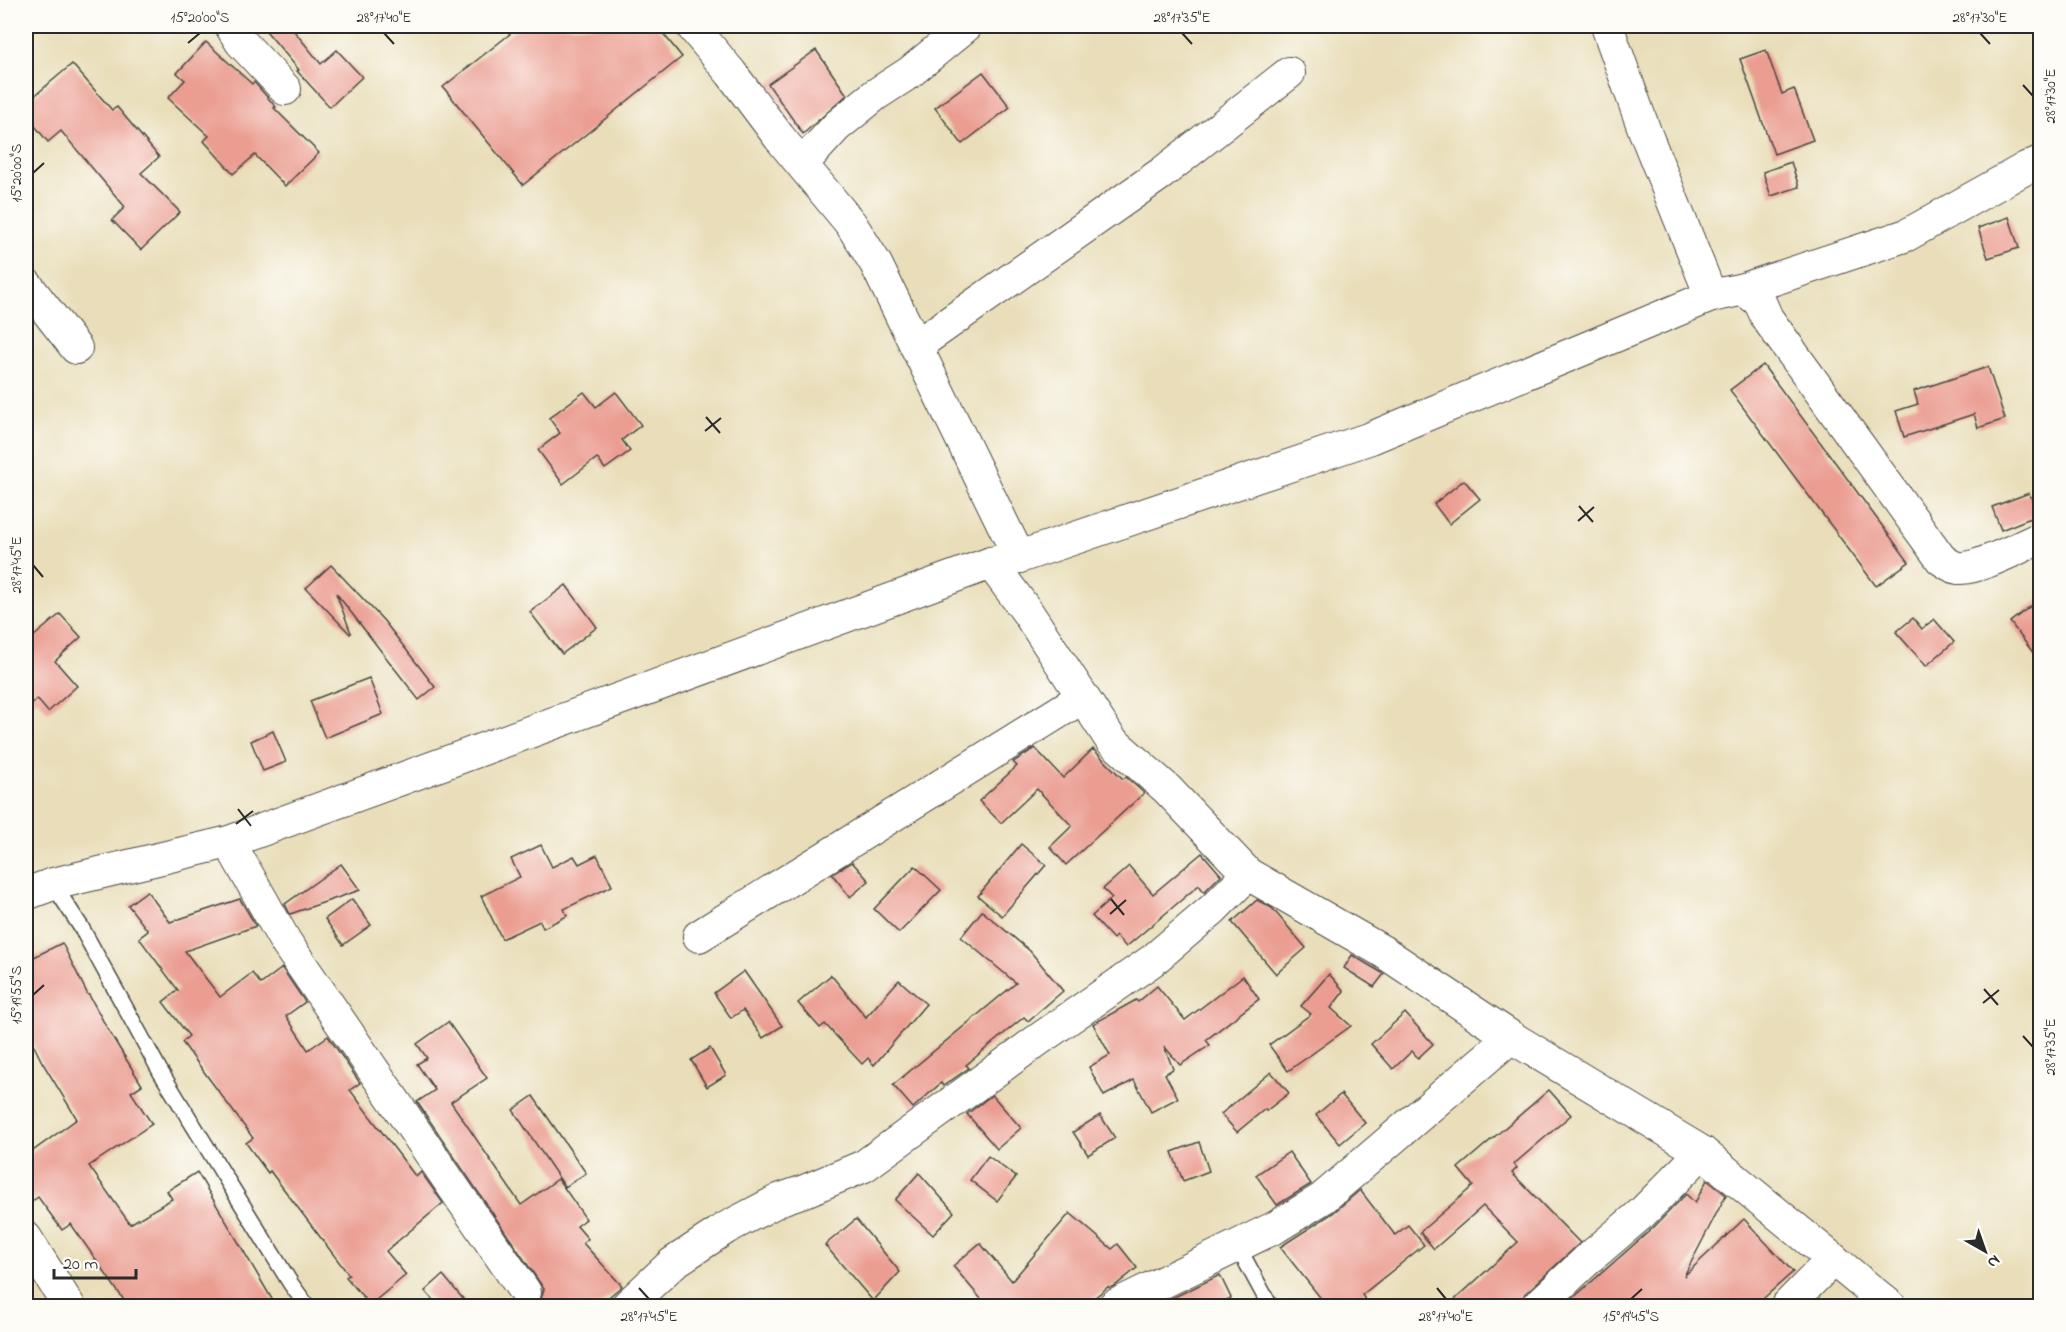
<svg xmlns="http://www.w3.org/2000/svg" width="2066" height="1332" font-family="'Indie Flower',sans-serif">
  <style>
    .building { fill: #eb9d92 }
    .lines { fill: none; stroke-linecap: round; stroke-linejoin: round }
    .service-casing { stroke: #484640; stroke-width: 18 }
    .minor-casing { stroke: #484640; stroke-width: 34 }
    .service { stroke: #fff; stroke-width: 15 }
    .minor { stroke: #fff; stroke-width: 32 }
    .ticks { fill: none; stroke: #2b2b2b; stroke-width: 2 }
    .neatline { fill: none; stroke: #2b2b2b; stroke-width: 2 }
    .ticks-label { font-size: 15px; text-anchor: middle; fill: #2b2b2b }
  </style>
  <rect width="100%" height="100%" fill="#fdfcf7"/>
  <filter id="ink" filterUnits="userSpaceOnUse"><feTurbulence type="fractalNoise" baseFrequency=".0167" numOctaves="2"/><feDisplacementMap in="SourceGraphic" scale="12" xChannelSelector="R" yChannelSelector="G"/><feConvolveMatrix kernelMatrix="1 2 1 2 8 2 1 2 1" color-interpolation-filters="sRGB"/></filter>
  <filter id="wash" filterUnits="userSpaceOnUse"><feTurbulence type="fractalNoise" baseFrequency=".008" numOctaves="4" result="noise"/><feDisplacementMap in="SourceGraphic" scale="24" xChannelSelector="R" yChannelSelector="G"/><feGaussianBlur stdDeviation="1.35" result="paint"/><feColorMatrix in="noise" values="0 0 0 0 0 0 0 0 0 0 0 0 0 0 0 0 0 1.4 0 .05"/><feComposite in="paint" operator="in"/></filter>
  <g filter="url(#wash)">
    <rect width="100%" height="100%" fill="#e9deb9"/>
    <g id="blocks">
      <g class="building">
        <path d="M262 26H290L321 64 337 50 362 77 330 107 297 71 299 70Z"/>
        <path d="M520 26H657L682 57 523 185 443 87Z"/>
        <path d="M206 42 252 84 254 82 276 107 274 108 319 153 285 186 255 155 233 174 204 141 209 136 168 98 185 80 177 73Z"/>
        <path d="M816 50 847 95 803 134 768 84Z"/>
        <path d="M1766 50 1782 94 1794 89 1813 140 1774 154 1740 59Z"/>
        <path d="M72 64 112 110 117 107 159 157 141 173 180 212 141 250 112 220 125 207 61 131 48 142 26 115V103Z"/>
        <path d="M983 72 1010 107 962 144 935 108Z"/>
        <path d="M1791 162 1799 187 1771 196 1763 172Z"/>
        <path d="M2009 217 2019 248 1988 258 1978 228Z"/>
        <path d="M1763 365 1909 562 1876 586 1730 390Z"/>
        <path d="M1988 367 2005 419 1978 428 1974 414 1904 437 1896 411 1918 404 1914 391Z"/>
        <path d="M584 392 596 407 616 392 641 425 622 440 630 451 605 469 597 458 563 484 538 450 560 433 549 418Z"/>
        <path d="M1464 480 1480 499 1449 524 1434 504Z"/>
        <path d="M2029 493 2038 515 2001 530 1992 507Z"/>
        <path d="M331 565 384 621 435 687 419 700 336 593 351 633 350 634 306 588Z"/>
        <path d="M566 585 597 627 562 654 530 612Z"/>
        <path d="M2040 599V662L2010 622Z"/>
        <path d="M60 614 81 637 55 661 77 686 48 712 37 699 26 709V643Z"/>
        <path d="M1913 618 1922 629 1934 619 1954 642 1926 666 1896 632Z"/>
        <path d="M369 678 383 714 325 738 310 701Z"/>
        <path d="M273 731 286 762 263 771 251 741Z"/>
        <path d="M1035 748 1063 778 1093 749 1123 779 1126 777 1144 793 1066 865 1050 847 1072 826 1037 789 1001 823 979 801 1017 766 1013 762Z"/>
        <path d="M1021 844 1046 865 1002 916 978 896Z"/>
        <path d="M541 845 552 867 574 856 579 864 597 855 612 886 564 909 567 916 543 928 540 921 502 939 481 896 520 877 511 859Z"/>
        <path d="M1202 853 1221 875 1204 892 1199 885 1126 947 1116 936 1113 939 1092 916 1112 898 1103 889 1129 866 1153 894Z"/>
        <path d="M852 862 869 881 850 897 832 874Z"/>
        <path d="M341 864 360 890 290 914 285 904Z"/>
        <path d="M915 866 941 890 899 933 874 909Z"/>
        <path d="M147 891 170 922 240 899 256 926 185 951 220 997 252 973 261 984 282 968 305 1002 286 1016 308 1050 328 1036 360 1083 350 1090 416 1177 421 1172 443 1203 386 1251 406 1275 370 1305 346 1277 349 1275 270 1171 268 1173 246 1143 253 1138 182 1042 189 1036 163 1002 178 990 139 938 148 931 128 905Z"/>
        <path d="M352 899 371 925 343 945 325 919Z"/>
        <path d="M1257 900 1272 908 1306 948 1276 974 1232 922Z"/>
        <path d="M982 911 1030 951 1063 991 1028 1021 1024 1017 966 1065 969 1068 943 1086 941 1083 913 1108 893 1085 1016 983 961 937Z"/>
        <path d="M62 943 88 995H89L107 1028 142 1085 131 1092 152 1124 89 1166 130 1224 172 1199 167 1191 197 1172 276 1306H128L71 1224 62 1230 38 1197 26 1206V1156L77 1119 42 1062 26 1030V961Z"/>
        <path d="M1352 955 1384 974 1374 987 1344 968Z"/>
        <path d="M744 971 782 1026 763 1038 743 1010 731 1018 714 993Z"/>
        <path d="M1329 974 1344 991 1331 1008 1351 1026 1288 1071 1269 1045 1311 1014 1301 1006Z"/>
        <path d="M831 975 866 1017 899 980 926 1004 874 1065 868 1058 862 1064 825 1024 820 1028 798 1003Z"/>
        <path d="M1243 976 1259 999 1206 1040 1210 1045 1180 1065 1164 1046 1173 1069 1165 1074 1178 1098 1151 1112 1134 1080 1104 1096 1089 1067 1110 1055 1093 1024 1136 1000 1138 1002 1157 986 1185 1020Z"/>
        <path d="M1405 1013 1433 1044 1418 1058 1412 1051 1393 1069 1371 1044Z"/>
        <path d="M448 1022 487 1078 451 1102 521 1205 558 1179 586 1219 577 1226 588 1239 583 1243 622 1286 598 1306H536L541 1299 544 1289 417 1102 435 1090 417 1064 427 1058 417 1044Z"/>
        <path d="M710 1048 726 1075 707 1087 691 1060Z"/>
        <path d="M1271 1072 1289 1093 1266 1111 1265 1109 1237 1132 1221 1114Z"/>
        <path d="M1549 1090 1571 1115 1514 1164 1517 1168 1512 1173 1580 1243 1526 1293 1521 1300V1306H1448L1518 1242 1483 1206 1434 1249 1420 1232 1473 1186 1458 1168Z"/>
        <path d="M1341 1094 1365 1123 1340 1144 1316 1115Z"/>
        <path d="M992 1095 1021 1128 997 1149 967 1114Z"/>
        <path d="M533 1096 586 1173 565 1187 513 1110Z"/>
        <path d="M1100 1115 1115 1138 1088 1155 1073 1132Z"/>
        <path d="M1199 1142 1209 1171 1183 1181 1172 1152Z"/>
        <path d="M1289 1152 1311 1184 1277 1205 1256 1175Z"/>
        <path d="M988 1156 1016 1177 997 1201 970 1180Z"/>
        <path d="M919 1173 954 1212 933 1235 895 1200Z"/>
        <path d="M1707 1180 1726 1195 1684 1276 1744 1219 1793 1272 1755 1306H1564L1654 1227 1686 1194 1695 1203Z"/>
        <path d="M1360 1190 1395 1235 1408 1225 1424 1245 1362 1295 1369 1306H1327L1280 1247 1333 1213Z"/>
        <path d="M1070 1213 1112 1249 1118 1244 1137 1268 1116 1285 1110 1288 1108 1287 1084 1306H987L953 1266 980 1243 1012 1281Z"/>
        <path d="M856 1219 900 1272 873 1301 825 1245Z"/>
        <path d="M443 1275 469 1306H438L425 1291Z"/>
        <path d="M1220 1275 1231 1298 1214 1306H1164L1162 1303Z"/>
      </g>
    </g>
  </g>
  <g filter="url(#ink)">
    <use href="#blocks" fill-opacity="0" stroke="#484640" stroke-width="1.5"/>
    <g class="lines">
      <defs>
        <g id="service">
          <path d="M53 884 81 927 160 1071 291 1284 307 1306"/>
          <path d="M1237 1245 1270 1306"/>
        </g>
        <g id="minor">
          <path d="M231 26 241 42 285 89"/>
          <path d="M692 26 731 73 779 137 851 224 876 264 1019 557"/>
          <path d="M1607 26 1645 132 1711 296"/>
          <path d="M802 164 837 126 875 95 909 73 966 26"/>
          <path d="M26 284 76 348"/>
          <path d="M1744 289 1760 302 1767 318 1941 559C1947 563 1952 567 1958 568 1977 570 2022 546 2040 538"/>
          <path d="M916 346 1162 173 1289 73"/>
          <path d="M991 563 1028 613 1111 740 1167 789 1248 874 1382 951 1511 1037 1702 1152 1890 1306"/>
          <path d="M229 842 285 941 525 1292"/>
          <path d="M26 894 53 884 229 842 991 563 1019 557 1371 438 1711 296 1744 289 1907 235 2026 168 2040 162"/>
          <path d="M699 936 1083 697"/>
          <path d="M26 1238 69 1306"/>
          <path d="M627 1306 673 1263 726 1228 781 1199 807 1190 864 1166 1038 1040 1153 960 1213 909 1248 874"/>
          <path d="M1114 1306 1276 1227 1323 1198 1511 1037"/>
          <path d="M1538 1306 1588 1259 1642 1213 1702 1152"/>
          <path d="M1787 1306 1833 1259"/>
        </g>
      </defs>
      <use href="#service" class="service-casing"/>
      <use href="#minor" class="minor-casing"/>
      <use href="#service" class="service"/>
      <use href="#minor" class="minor"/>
    </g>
  </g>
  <path class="ticks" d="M384 33 394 44M1182 33 1192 44M1980 33 1990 44M188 43 200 33M2023 85 2033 96M33 173 44 163M706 417 720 433M705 431 721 418M1579 506 1593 522M1578 521 1594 507M33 565 43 577M238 809 251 826M236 824 253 811M1111 899 1124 915M1110 914 1126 900M1984 989 1998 1005M33 995 44 985M1983 1003 1999 990M2023 1036 2033 1047M639 1288 649 1299M1437 1288 1446 1299M1631 1299 1642 1289"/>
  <rect width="2066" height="1332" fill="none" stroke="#fdfcf7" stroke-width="66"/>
  <g transform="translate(1985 1251) rotate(140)" stroke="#fdfcf7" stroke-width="4.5" paint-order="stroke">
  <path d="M0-4.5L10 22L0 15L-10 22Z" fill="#2b2b2b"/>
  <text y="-9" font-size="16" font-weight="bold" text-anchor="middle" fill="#2b2b2b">N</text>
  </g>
  <path d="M54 1269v9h82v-9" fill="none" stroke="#2b2b2b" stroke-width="3"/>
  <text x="63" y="1269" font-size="18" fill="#2b2b2b" stroke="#fdfcf7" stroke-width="4.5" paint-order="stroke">20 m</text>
  <rect x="33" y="33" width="2000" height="1266" class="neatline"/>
  <g class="ticks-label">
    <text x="200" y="22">15°20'00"S</text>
    <text x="384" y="22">28°17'40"E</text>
    <text x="1182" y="22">28°17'35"E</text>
    <text x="1980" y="22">28°17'30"E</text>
    <text transform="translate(2050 96) rotate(-90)" y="5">28°17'30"E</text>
    <text transform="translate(16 173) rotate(-90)" y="5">15°20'00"S</text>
    <text transform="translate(16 565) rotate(-90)" y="5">28°17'45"E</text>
    <text transform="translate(16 995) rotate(-90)" y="5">15°19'55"S</text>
    <text transform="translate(2050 1047) rotate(-90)" y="5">28°17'35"E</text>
    <text x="649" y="1321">28°17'45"E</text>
    <text x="1446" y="1321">28°17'40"E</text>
    <text x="1631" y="1321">15°19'45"S</text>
  </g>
</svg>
